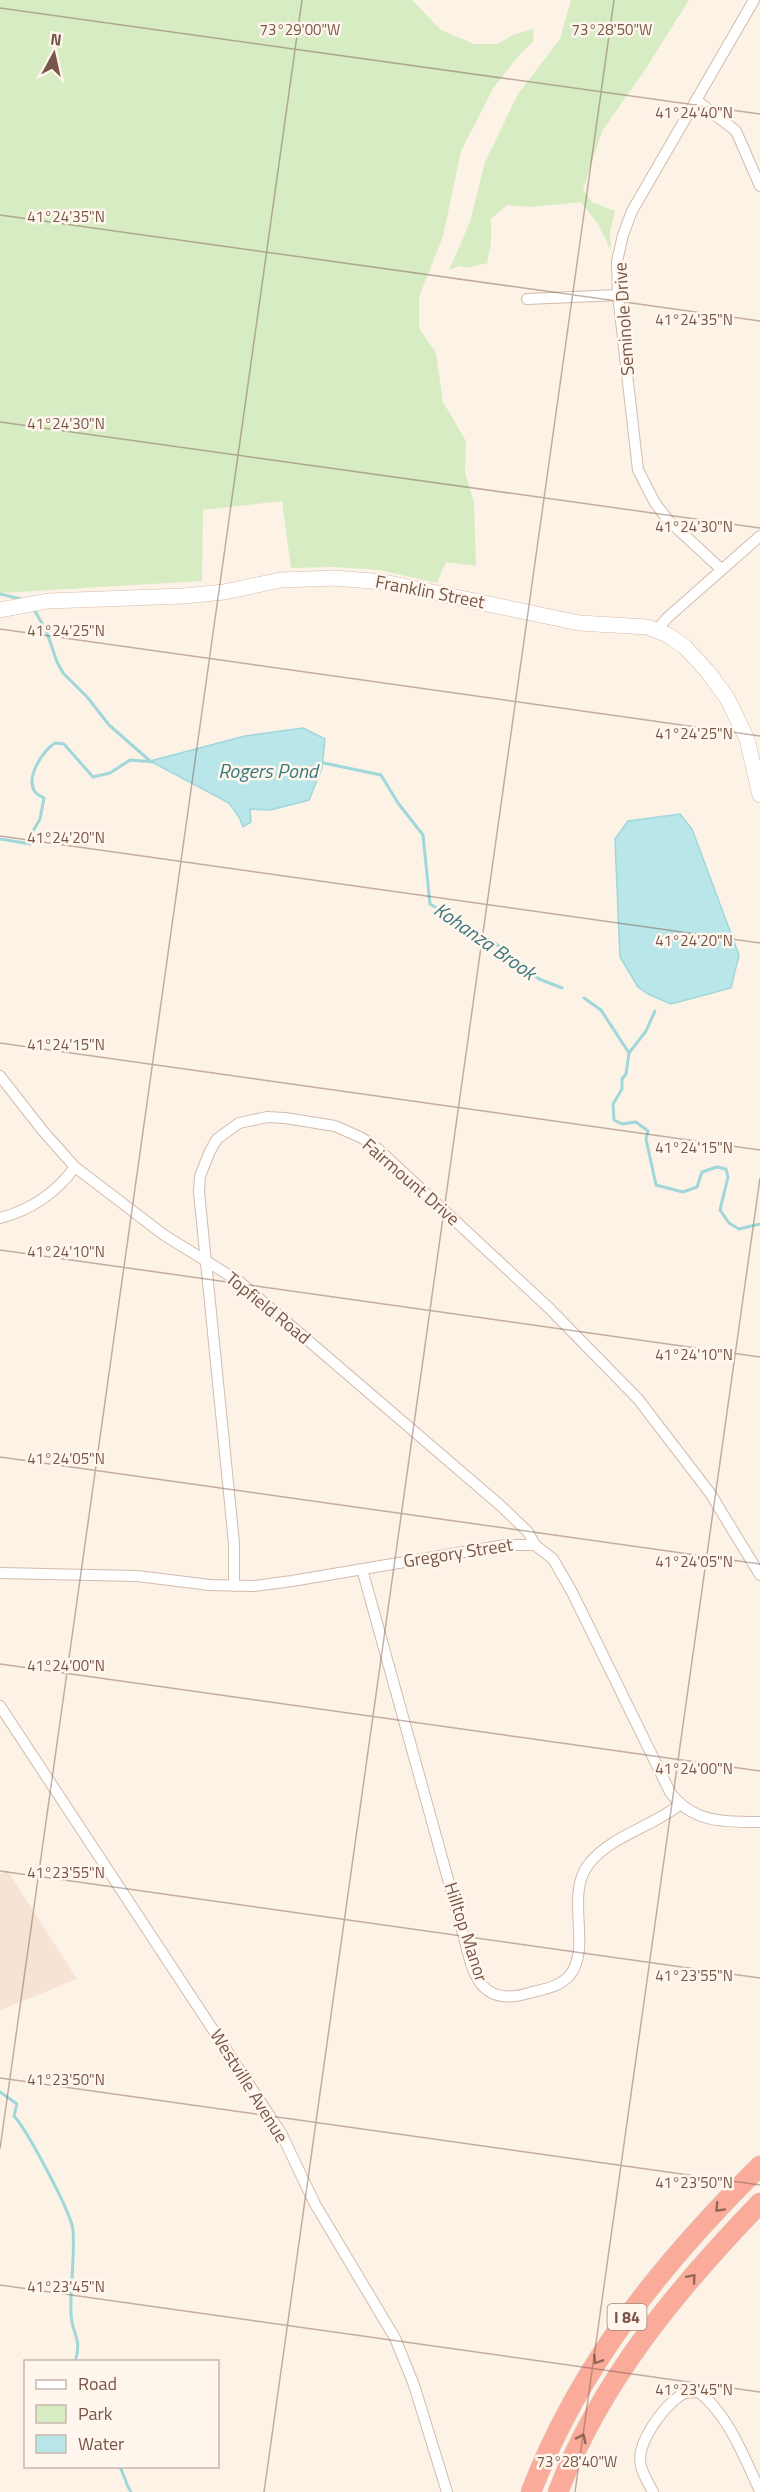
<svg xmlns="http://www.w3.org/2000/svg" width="760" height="2492" font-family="'Titillium Web',sans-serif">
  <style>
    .residential { fill: #f6e3d4 }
    .green { fill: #d8ecc4 }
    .water { fill: #b9e6e8; stroke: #9fd7db; stroke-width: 1.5 }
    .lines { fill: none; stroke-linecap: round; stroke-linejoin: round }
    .stream { stroke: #9fd7db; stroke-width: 3 }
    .street-casing { stroke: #d3bbae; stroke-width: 12 }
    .secondary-casing { stroke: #d6baab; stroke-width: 16 }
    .highway-casing { stroke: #d9d0cc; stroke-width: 21 }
    .street { stroke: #fff; stroke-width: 10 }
    .secondary { stroke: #fff; stroke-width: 15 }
    .highway { stroke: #faab9a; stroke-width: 20 }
    .oneway { stroke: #936759 }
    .ticks { fill: none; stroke: #795649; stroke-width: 1.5; stroke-opacity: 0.45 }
    .labels { text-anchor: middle; stroke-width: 5; stroke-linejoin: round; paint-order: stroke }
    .shield { fill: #fff7ee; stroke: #a1867a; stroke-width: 1.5 }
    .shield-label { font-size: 16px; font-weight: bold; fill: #795649 }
    .street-label { font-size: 18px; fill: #795649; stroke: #fff7ee }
    .water-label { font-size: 20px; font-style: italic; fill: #3c797e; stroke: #fff7ee }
    .ticks-label { font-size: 15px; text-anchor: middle; fill: #795649; stroke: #fff7ee; stroke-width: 5; stroke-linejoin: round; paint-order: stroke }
  </style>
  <rect width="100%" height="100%" fill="#fdf2e6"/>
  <path class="residential" d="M7 1870 77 1979 0 2010V1874Z"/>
  <g class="green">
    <path d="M0 0H412L441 30 474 44H497L515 34 534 29 533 42 521 53 494 87 461 151 443 236 419 297V328L436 353 443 402 466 441 465 473 474 502 476 566 446 562 437 583 379 570 333 567 291 568 282 501 203 510 202 581 0 593Z"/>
    <path d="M571 0H689L645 70 602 131 583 190 592 202 615 211 610 232 611 251 598 224 581 202 531 207 507 205 491 219V243L487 263 467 268 460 266 449 270 470 222 485 162 518 94 560 39Z"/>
  </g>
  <g class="water">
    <path d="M303 728 325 739 322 768 309 800 270 810 250 809 251 822 243 827 239 817 229 803 150 761 245 736Z"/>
    <path d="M680 814 692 829 739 955 731 988 671 1004 648 994 638 987 620 957 615 839 628 821Z"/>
  </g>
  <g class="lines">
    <g class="stream">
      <path d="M0 594 21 599"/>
      <path d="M33 608 46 630 57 662 63 673 88 698 109 725 149 760"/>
      <path d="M319 762 381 775 398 803 423 835 430 904 495 943 539 979 562 988"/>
      <path d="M0 839 31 844 33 831 40 819 44 798C41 796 37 795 35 792 25 777 43 751 55 743L64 744 93 777 110 773 130 760 154 762"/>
      <path d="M584 998 601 1010 629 1053"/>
      <path d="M655 1011 646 1031 629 1053 626 1074 622 1079V1089L613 1104 614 1120 622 1124 636 1122 648 1131 646 1139 656 1185 683 1192 697 1187 702 1172 717 1167 726 1169 728 1177 720 1210 729 1223 739 1229 760 1224"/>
      <path d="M0 2092 17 2104 14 2116C27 2130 71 2212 73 2230 75 2258 70 2285 71 2313 71 2334 83 2337 75 2362"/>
      <path d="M119 2466C125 2475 125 2483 131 2492"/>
    </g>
    <defs>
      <g id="street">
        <path d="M696 100 736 131 760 186"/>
        <path d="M527 299 618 295"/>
        <path d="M721 569 669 521 655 503 638 470 618 295 617 261 623 235 632 211 754 0"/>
        <path d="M657 630 667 618 760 536"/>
        <path d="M0 1076 43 1131 75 1167 164 1235 240 1282 501 1506 528 1532 535 1545"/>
        <path d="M0 1218C31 1210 56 1193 75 1167"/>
        <path d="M362 1569 459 1919C472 1962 472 2010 529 1993 544 1989 560 1987 570 1975 592 1947 565 1896 588 1865 610 1836 652 1827 679 1805"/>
        <path d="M0 1573 137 1576 210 1585 254 1586 292 1581 505 1545H535L553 1559 572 1592 670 1792C692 1823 725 1822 760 1822"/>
        <path d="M234 1586V1543L199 1192 200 1176 210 1151 217 1139 239 1123 267 1117 285 1118 335 1126 362 1138 378 1149 549 1308 638 1399 710 1493 760 1575"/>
        <path d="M0 1706 281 2133 315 2204 395 2338 414 2385 447 2492"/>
        <path d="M653 2492C649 2484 643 2475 641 2466 635 2444 663 2407 681 2395 686 2392 693 2392 699 2392 729 2416 744 2457 760 2491"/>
      </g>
      <path id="secondary" d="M0 610 48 601 184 596 224 592 281 580 334 578 384 582 579 623 647 627 668 635 685 647 708 672 727 698 747 739 760 795"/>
      <g id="highway">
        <path d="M531 2492C580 2364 663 2262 760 2166"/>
        <path d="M558 2492C601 2380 678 2288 760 2203"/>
      </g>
    </defs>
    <use href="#street" class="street-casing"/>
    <use href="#secondary" class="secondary-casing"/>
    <use href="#highway" class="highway-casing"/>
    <use href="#street" class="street"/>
    <use href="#secondary" class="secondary"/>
    <use href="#highway" class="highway"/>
  </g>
  <defs><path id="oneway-chevron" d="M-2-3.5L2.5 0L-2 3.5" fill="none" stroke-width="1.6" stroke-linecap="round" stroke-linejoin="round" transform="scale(1.5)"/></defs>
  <g class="oneway">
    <use href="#oneway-chevron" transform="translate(719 2208) rotate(133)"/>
    <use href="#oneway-chevron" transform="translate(692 2278) rotate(-49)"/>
    <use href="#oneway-chevron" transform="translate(597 2360) rotate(123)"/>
    <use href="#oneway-chevron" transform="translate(582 2438) rotate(-64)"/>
  </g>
  <path class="ticks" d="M0 8 760 114M0 215 760 321M0 422 760 528M0 629 760 736M0 836 760 943M0 1043 760 1150M0 1250 760 1357M0 1457 760 1564M0 1664 760 1771M0 1871 760 1978M0 2078 760 2185M0 2149 302 0M0 2285 760 2392M264 2492 614 0M575 2492 760 1178"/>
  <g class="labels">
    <rect class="shield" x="607.5" y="2304" width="39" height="26" rx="4.5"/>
    <g class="shield-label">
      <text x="627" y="2323">I 84</text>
    </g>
    <g class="street-label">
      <text transform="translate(624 319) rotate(-94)" y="6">Seminole Drive</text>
      <text transform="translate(430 592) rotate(11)" y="6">Franklin Street</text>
      <text transform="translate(411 1182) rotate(41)" y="6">Fairmount Drive</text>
      <text transform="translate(268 1308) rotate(39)" y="6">Topfield Road</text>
      <text transform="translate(458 1553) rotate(-9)" y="6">Gregory Street</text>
      <text transform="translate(466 1932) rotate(72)" y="6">Hilltop Manor</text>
      <text transform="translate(249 2086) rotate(58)" y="6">Westville Avenue</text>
    </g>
    <g class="water-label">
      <text x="268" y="778">Rogers Pond</text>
      <text transform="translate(485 941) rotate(35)" y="7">Kohanza Brook</text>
    </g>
  </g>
  <g class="ticks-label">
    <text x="300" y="35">73°29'00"W</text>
    <text x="612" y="35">73°28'50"W</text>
    <text x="694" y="118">41°24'40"N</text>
    <text x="66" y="222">41°24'35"N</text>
    <text x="694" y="325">41°24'35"N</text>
    <text x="66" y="429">41°24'30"N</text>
    <text x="694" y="532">41°24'30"N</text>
    <text x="66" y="636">41°24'25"N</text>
    <text x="694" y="739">41°24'25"N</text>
    <text x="66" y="843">41°24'20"N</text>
    <text x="694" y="946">41°24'20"N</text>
    <text x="66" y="1050">41°24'15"N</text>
    <text x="694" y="1153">41°24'15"N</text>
    <text x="66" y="1257">41°24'10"N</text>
    <text x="694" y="1360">41°24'10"N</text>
    <text x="66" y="1464">41°24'05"N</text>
    <text x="694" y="1567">41°24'05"N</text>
    <text x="66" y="1671">41°24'00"N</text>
    <text x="694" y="1774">41°24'00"N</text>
    <text x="66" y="1878">41°23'55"N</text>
    <text x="694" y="1981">41°23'55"N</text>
    <text x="66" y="2085">41°23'50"N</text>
    <text x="694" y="2188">41°23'50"N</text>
    <text x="66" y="2292">41°23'45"N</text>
    <text x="694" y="2395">41°23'45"N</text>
    <text x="577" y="2467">73°28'40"W</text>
  </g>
  <rect x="24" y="2360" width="195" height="108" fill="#fff7ee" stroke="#c9b7ac" stroke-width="1.5"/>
  <rect x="36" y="2380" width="30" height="9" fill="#ffffff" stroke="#c9b7ac" stroke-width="1.5"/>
  <text x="78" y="2390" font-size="18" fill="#795649">Road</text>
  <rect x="36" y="2405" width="30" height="18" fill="#d8ecc4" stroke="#c9b7ac" stroke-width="1.5"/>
  <text x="78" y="2420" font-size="18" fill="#795649">Park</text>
  <rect x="36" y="2435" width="30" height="18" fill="#b9e6e8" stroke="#c9b7ac" stroke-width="1.5"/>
  <text x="78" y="2450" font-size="18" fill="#795649">Water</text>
  <g transform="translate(54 54) rotate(8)" stroke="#fff7ee" stroke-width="4.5" paint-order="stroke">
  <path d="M0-4.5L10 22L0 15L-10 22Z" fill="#795649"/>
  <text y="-9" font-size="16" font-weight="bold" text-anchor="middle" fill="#795649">N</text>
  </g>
</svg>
